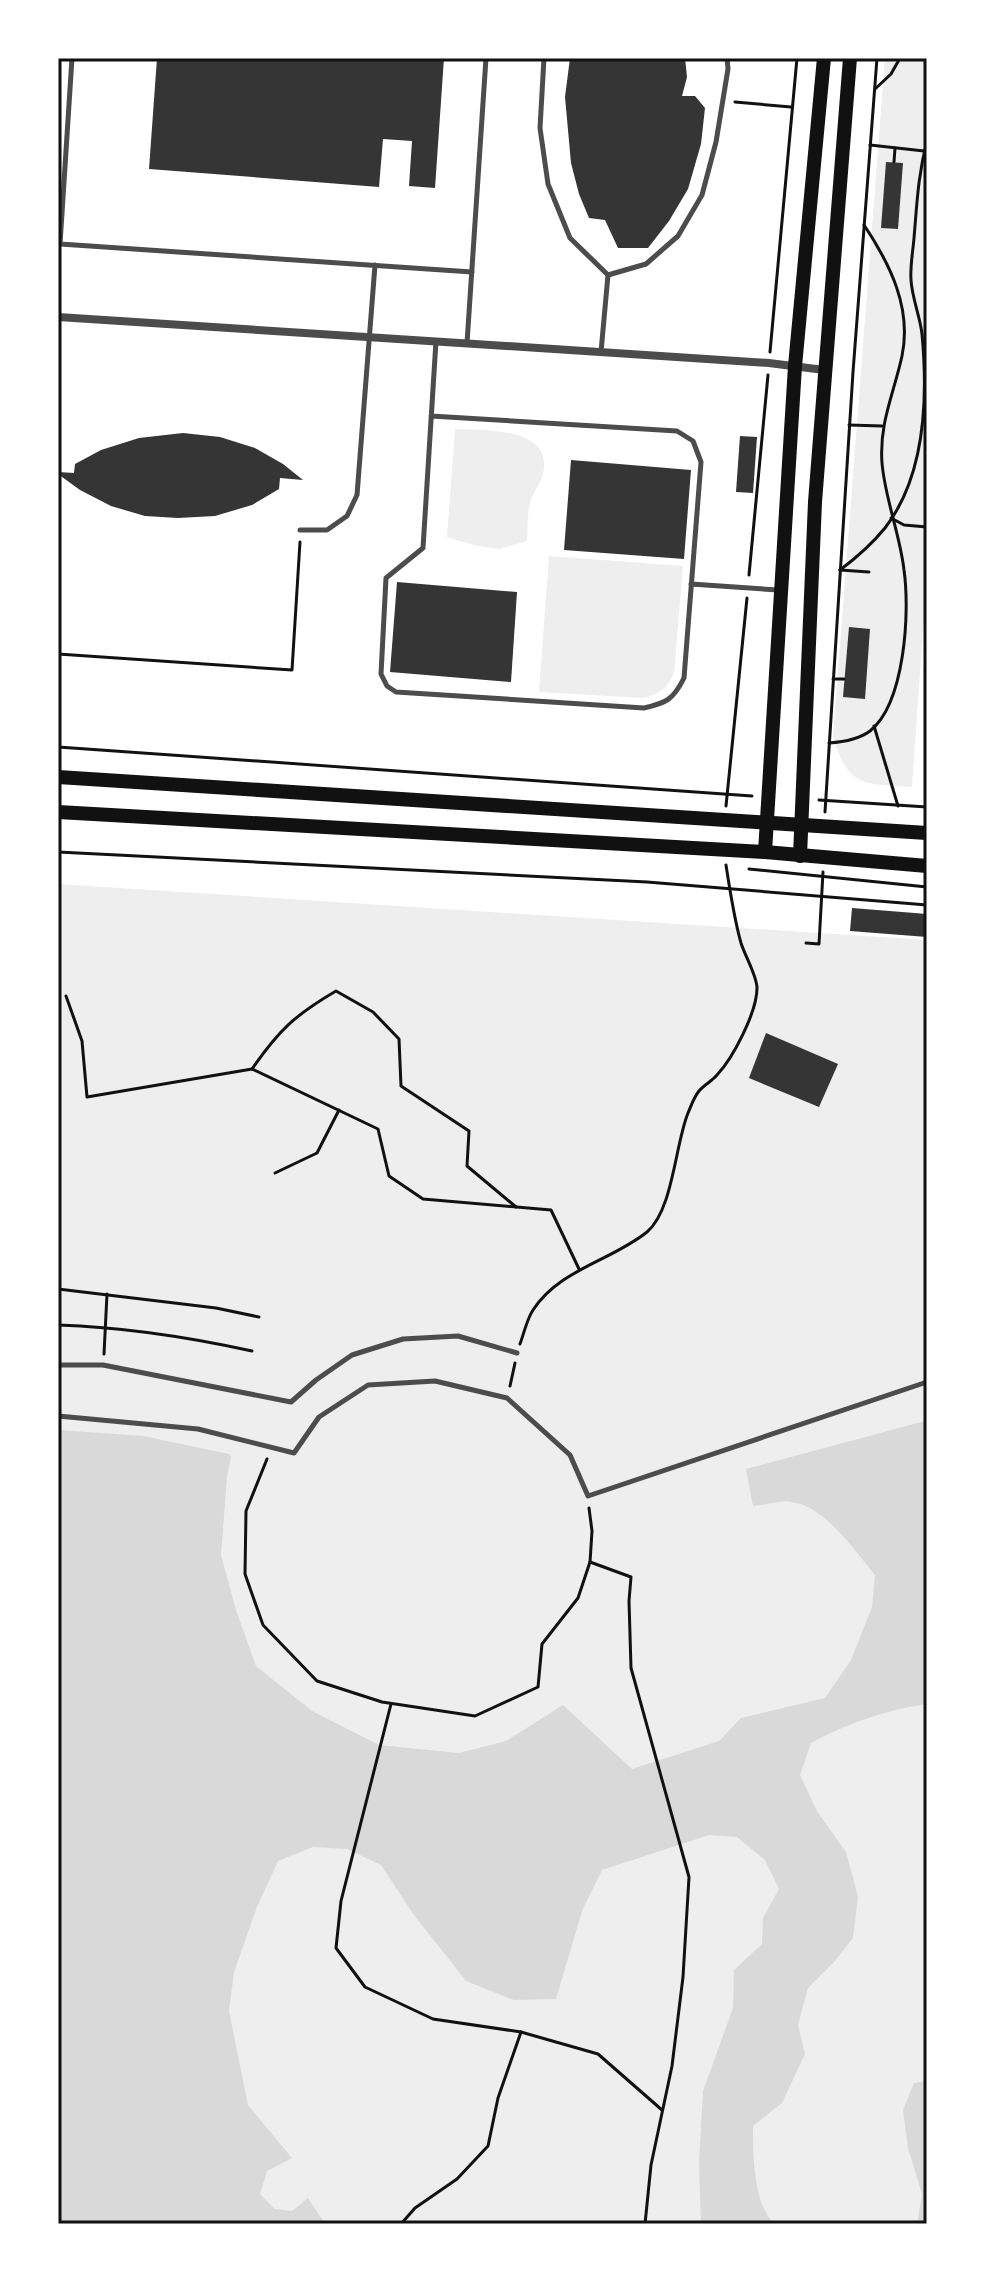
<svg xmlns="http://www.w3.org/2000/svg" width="985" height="2282" font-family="'Fira Sans',sans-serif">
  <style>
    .green { fill: #eee }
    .water { fill: #d9d9d9 }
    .building { fill: #353535 }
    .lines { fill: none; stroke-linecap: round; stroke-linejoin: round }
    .path { stroke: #111; stroke-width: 3 }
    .service { stroke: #4c4c4c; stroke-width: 5 }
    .minor { stroke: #4c4c4c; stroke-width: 8 }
    .secondary { stroke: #111; stroke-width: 14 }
    .neatline { fill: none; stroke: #111; stroke-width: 3 }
  </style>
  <rect width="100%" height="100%" fill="#fff"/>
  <g class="green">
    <path d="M885 58H927V571L912 787C864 784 848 788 833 736Z"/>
    <path d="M455 429C484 430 554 427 543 474 541 484 532 493 530 503 527 515 528 529 527 541L500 549 477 546 447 537Z"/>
    <path d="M549 556 683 566 674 672C668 688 660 694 643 698L539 692Z"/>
    <path d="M58 884 927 940V2224H58Z"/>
  </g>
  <g class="water">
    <path d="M925 1421 927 1426V1704C886 1710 848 1723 811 1743L800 1775 817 1811 846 1852 858 1897 853 1938 834 1962 808 1988 798 2025 805 2054 782 2103 753 2126C753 2155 753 2202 774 2224H701L699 2163 703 2091 733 2008 734 1970 762 1944 763 1918 779 1889 765 1860 737 1837 709 1835 602 1870 582 1911 556 1999 514 2000 466 1981 414 1915 381 1865 347 1849 313 1847 278 1861 257 1907 234 1972 229 2011 248 2105 292 2158 267 2171 260 2194 275 2209 292 2211 308 2198 325 2224H58V1430L143 1436 229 1454 231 1457 227 1477 221 1555 236 1610 256 1666 312 1711 379 1745 459 1753 506 1741 563 1705 632 1769 719 1741 741 1718 825 1698 851 1660 872 1607 875 1575C855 1551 824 1505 791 1502 780 1500 765 1505 753 1506L746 1469Z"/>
    <path d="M927 2081V2224H917L922 2194 908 2148 903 2110 914 2083Z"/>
  </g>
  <g class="building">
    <path d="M157 58H444L435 188 409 186 412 141 383 139 379 187 149 169Z"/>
    <path d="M570 58H685L687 77 682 96H695L705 108 701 144 688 189 669 221 648 248H618L605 220 589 218 579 194 571 163 565 97Z"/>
    <path d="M886 162 903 163 898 229 881 228Z"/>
    <path d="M183 433 220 437 255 448 283 464 303 480 280 478 279 489 252 505 215 516 178 518 145 516 111 506 80 490 58 474V472L74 473 75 464 101 450 139 438Z"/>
    <path d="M740 436 757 437 753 493 736 492Z"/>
    <path d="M571 460 691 470 684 559 564 550Z"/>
    <path d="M397 582 517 592 511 682 390 672Z"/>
    <path d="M849 627 870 629 865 699 843 697Z"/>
    <path d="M852 908 927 914V937L850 931Z"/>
    <path d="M766 1033 838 1064 819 1107 749 1078Z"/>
  </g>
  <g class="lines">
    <g class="path">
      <path d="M875 89 891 74 900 58"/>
      <path d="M735 102 791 107"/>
      <path d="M870 145 924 151"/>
      <path d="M894 162 895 148"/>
      <path d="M770 352 797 58"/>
      <path d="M849 425 882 426"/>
      <path d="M891 518 904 525 927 527"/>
      <path d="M840 570C856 558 872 544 885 528 926 475 928 398 922 334 920 316 912 298 911 280 910 266 913 251 914 238 917 203 918 175 927 141"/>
      <path d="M840 570 869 572"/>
      <path d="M749 575 768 375"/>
      <path d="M58 654 292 670 300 542"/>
      <path d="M833 679H844"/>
      <path d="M874 726 898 806"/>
      <path d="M829 743C843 742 858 740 870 731 905 703 910 612 904 570 900 534 885 499 882 463 879 423 894 393 902 356 912 308 890 264 864 225"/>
      <path d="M58 747 752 796"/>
      <path d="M819 800 927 807"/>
      <path d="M726 806 747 598"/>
      <path d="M825 812 853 372 877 58"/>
      <path d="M58 852 647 882 927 905"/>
      <path d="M749 869 927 887"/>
      <path d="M806 943 819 944 823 872"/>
      <path d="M66 996 82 1041 87 1097 252 1069 378 1129 389 1176 423 1199 551 1210 579 1269"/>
      <path d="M252 1069C279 1030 295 1015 336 991L373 1012 399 1039 401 1086 469 1131 467 1166 516 1207"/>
      <path d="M275 1173 317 1153 339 1110"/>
      <path d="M58 1289 216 1308 259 1317"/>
      <path d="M58 1325C123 1327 188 1337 252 1351"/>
      <path d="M520 1344C524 1333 527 1319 533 1310 560 1269 611 1261 647 1232 673 1210 675 1145 688 1113 691 1106 694 1097 699 1091 704 1085 712 1081 717 1075 733 1058 757 1012 757 988 757 976 745 956 741 943 734 918 730 891 726 865"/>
      <path d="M104 1354 107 1294"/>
      <path d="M510 1386 515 1363"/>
      <path d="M267 1459 246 1511 245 1574 263 1625 317 1681 382 1702 475 1716 538 1687 542 1644 578 1598 590 1562 592 1531 589 1508"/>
      <path d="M590 1562 631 1577 629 1601 631 1668 689 1877 683 1977 672 2066 651 2165 645 2224"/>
      <path d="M391 1704 341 1901 336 1948 365 1987 433 2019 521 2032 598 2054 662 2110"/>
      <path d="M401 2224 415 2208 457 2179 488 2146 498 2098 521 2032"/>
    </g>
    <g class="service">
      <path d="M72 58 60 244 472 272"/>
      <path d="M544 58 540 128 548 184 570 238 608 275"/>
      <path d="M608 275 646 264 678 236 702 195 716 142 728 69 727 58"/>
      <path d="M467 343 486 58"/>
      <path d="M601 352 608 275"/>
      <path d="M431 416 677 431 693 441 701 462 684 678C673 700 666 703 644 708L396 692 387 686 381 674 386 578 423 548 436 341"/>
      <path d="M300 530H327L347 516 357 495 375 265"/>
      <path d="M691 584 778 590"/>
      <path d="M58 1365H103L291 1402 316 1380 352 1355 403 1339 458 1336 517 1353"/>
      <path d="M58 1416 198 1429 294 1453 319 1417 368 1385 435 1381 507 1398 570 1455 588 1496 927 1382"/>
    </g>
    <path class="minor" d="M58 317 769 363 824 370"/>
    <g class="secondary">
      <path d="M58 777 927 833"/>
      <path d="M58 812 765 852 927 866"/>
      <path d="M765 852 795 366 824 58"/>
      <path d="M800 856 815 502 850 58"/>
    </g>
  </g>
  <rect width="985" height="2282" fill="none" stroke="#ffffff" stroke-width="120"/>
  <rect x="60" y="60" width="865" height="2162" class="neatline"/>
</svg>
